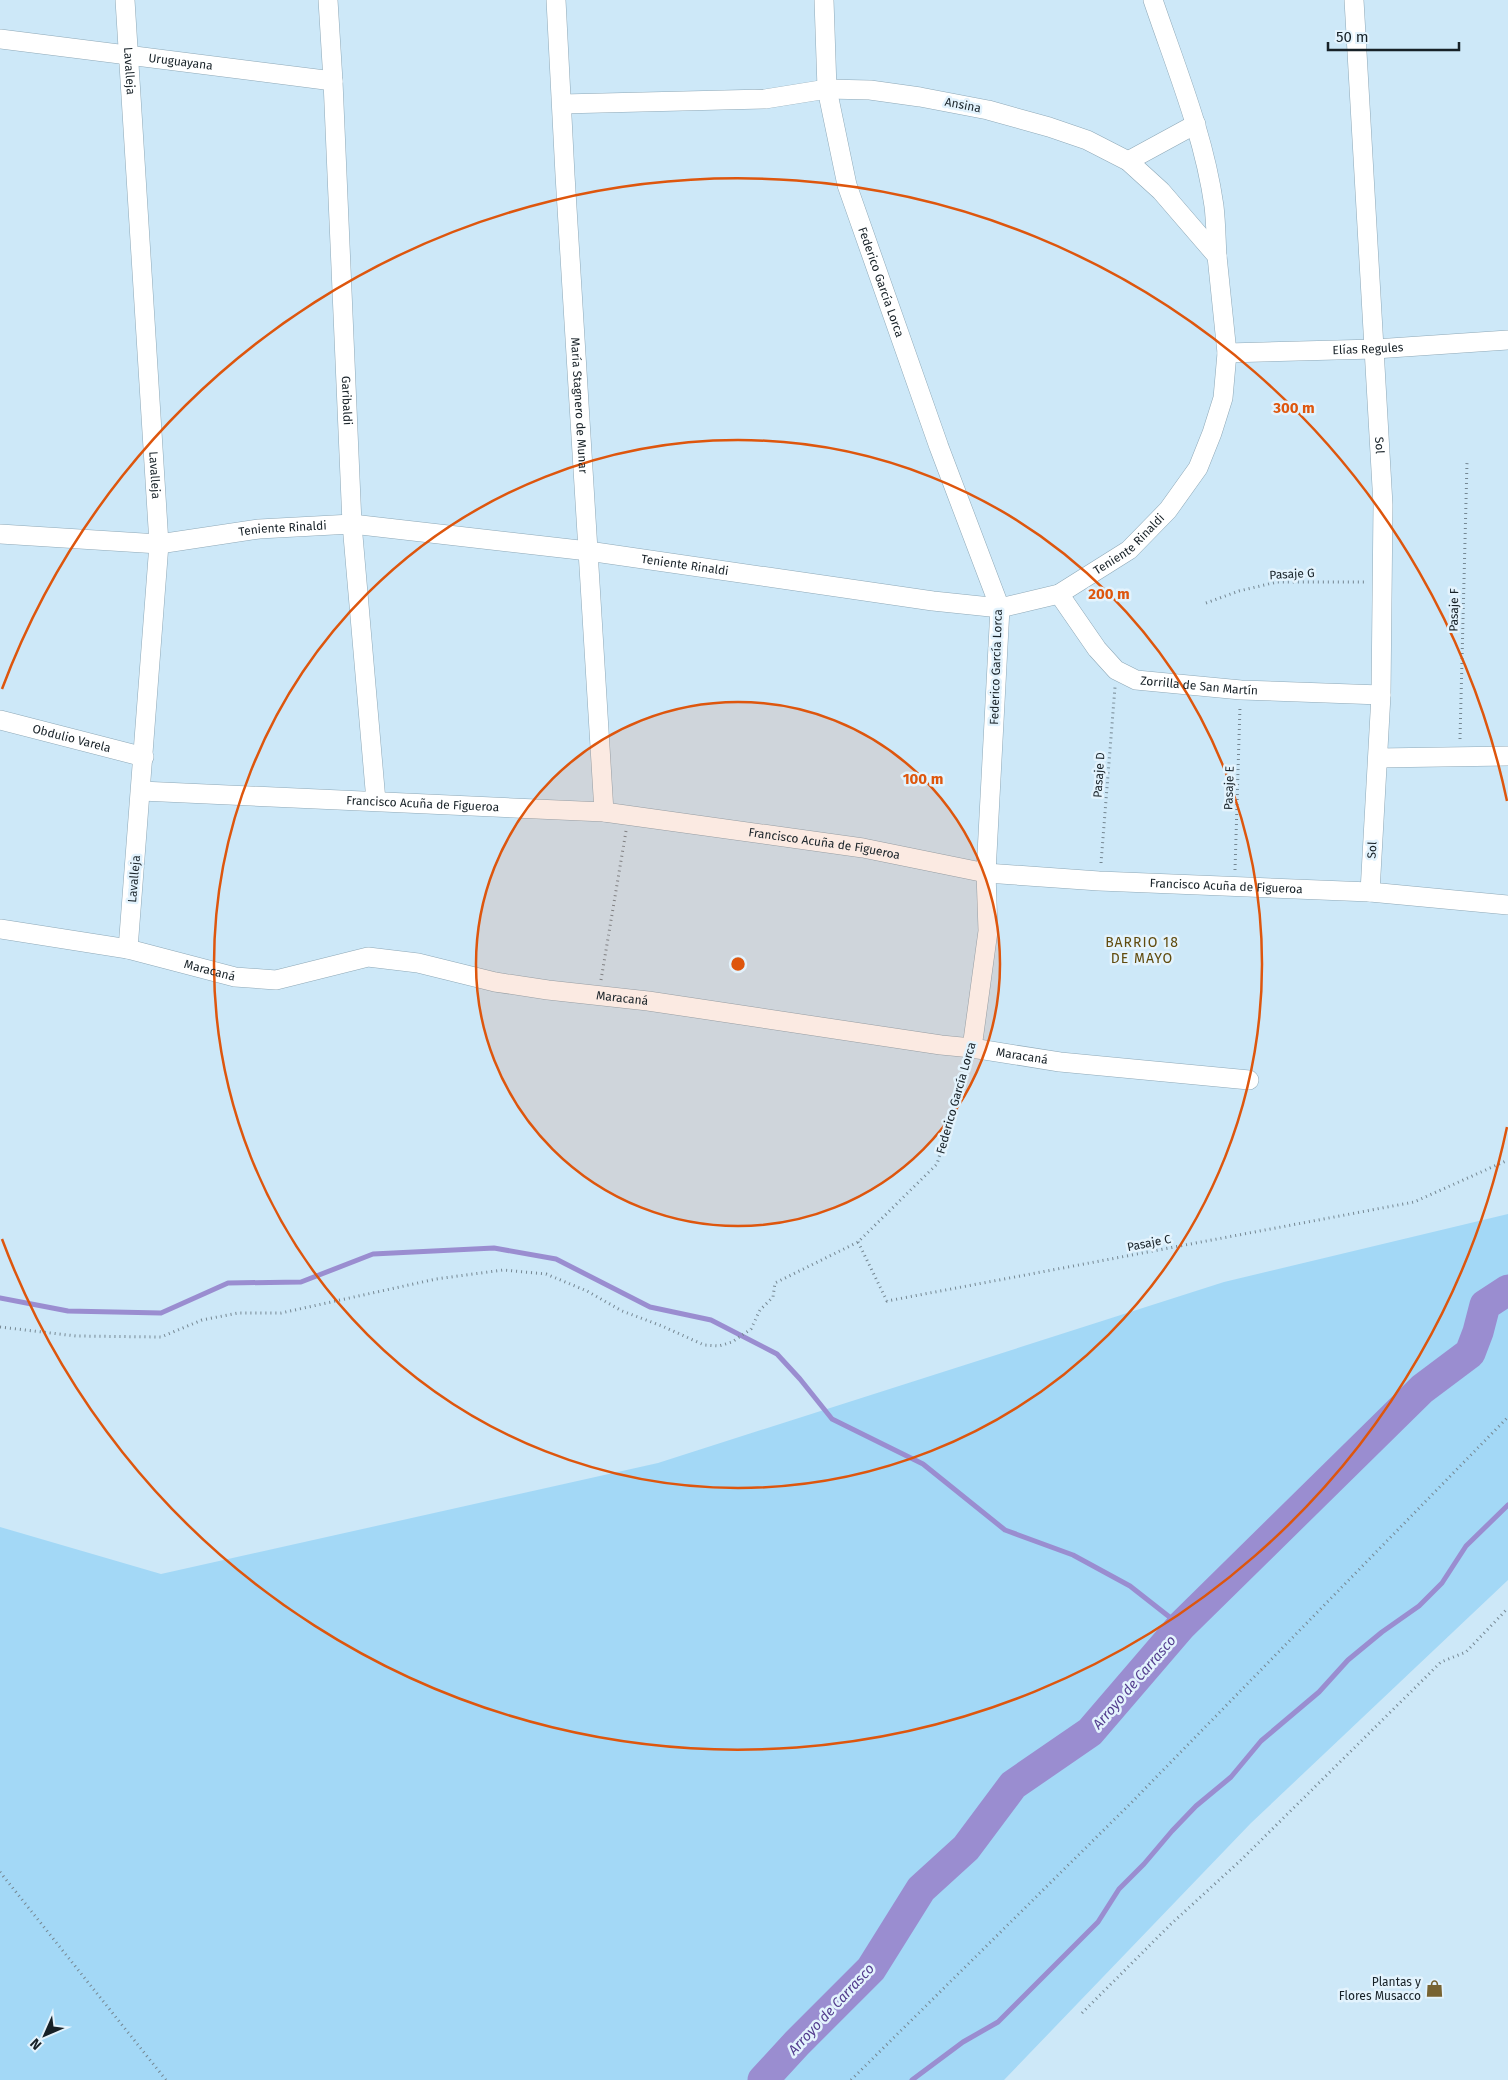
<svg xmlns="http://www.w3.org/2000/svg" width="1508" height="2080" font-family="'Fira Sans',sans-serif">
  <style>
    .green { fill: #a3d8f6 }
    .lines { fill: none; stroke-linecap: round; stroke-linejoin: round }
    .stream { stroke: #9a8dd0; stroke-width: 5 }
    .river { stroke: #9a8dd0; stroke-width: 31 }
    .minor-casing { stroke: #8ea8b7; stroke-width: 20 }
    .path { stroke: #758792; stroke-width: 3; stroke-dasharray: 1 4; stroke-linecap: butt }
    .minor { stroke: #fff; stroke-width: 19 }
    .ring { fill: none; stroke: #de560d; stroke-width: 2.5 }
    .labels { text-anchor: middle; stroke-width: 5; stroke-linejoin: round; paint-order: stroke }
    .street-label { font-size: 12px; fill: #172127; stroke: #e3f3fd }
    .poi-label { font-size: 12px; fill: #172127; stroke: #e3f3fd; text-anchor: end }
    .neighbourhood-label { font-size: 14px; letter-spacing: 1px; fill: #614b0e; stroke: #e3f3fd }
    .water-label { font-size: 14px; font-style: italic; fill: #533d8e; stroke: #e3f3fd }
    .centre { fill: #de560d; stroke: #e3f3fd; stroke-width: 2.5 }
    .ring-label { font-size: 15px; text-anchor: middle; font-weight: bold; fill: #de560d; stroke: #e3f3fd; stroke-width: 5; stroke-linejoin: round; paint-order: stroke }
  </style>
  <rect width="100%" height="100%" fill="#cde8f8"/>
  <path class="green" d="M1508 1214V1580L1251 1823 1004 2080H0V1527L161 1574 658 1463 1224 1282Z"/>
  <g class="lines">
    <g class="stream">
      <path d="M0 1298 68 1311 161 1313 228 1283 301 1282 373 1254 494 1248 556 1259 650 1307 711 1320 777 1354 800 1379 832 1419 923 1464 1005 1530 1073 1555 1130 1586 1181 1626"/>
      <path d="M912 2080 963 2042 998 2022 1098 1922 1119 1889 1144 1864 1172 1831 1196 1806 1231 1777 1261 1741 1319 1692 1348 1660 1382 1632 1419 1606 1442 1583 1466 1546 1508 1505"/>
    </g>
    <path class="river" d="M763 2080 797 2043 871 1969 921 1889 966 1848 1013 1785 1090 1732 1181 1626 1422 1389 1470 1353 1478 1332 1485 1305 1508 1290"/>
    <defs>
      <g id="minor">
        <path id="s1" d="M125 0 159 544 128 949"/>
        <path id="s2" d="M328 0 333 81 352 524 376 801"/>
        <path id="s3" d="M556 0 565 175 604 812"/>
        <path id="s4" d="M824 0 827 89 847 185 939 447 1000 608 986 873 988 931 972 1048"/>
        <path d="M1153 0C1176 68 1204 135 1214 206 1216 223 1216 240 1217 256"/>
        <path id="s5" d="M1354 0 1383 505 1381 695 1370 892"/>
        <path id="s6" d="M0 39 333 81"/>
        <path d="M1128 161 1196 124"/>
        <path id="s7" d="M1227 353 1375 349 1508 340"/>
        <path id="s8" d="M0 534 159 544 259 529 352 524 588 551 933 601 1000 608 1059 594 1129 550 1168 510 1198 468 1212 433 1223 398 1227 353 1217 256 1161 191 1128 161 1087 140 1049 127 988 110 920 97 870 90 827 89 765 99 562 104"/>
        <path id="s9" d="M1059 594 1097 649 1116 670 1136 680 1241 690 1381 695"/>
        <path id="s10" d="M0 720 144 757"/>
        <path d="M1378 758 1508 756"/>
        <path id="s11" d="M141 791 604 812 863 848 986 873 1099 881 1370 892 1508 905"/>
        <path id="s12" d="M0 929 128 949 235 977 276 980 368 957 418 963 495 982 548 990 648 1001 941 1045 972 1048 1060 1062 1249 1080"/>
      </g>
    </defs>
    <use href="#minor" class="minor-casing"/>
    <g class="path">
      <path d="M1206 603 1239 591 1277 582H1365"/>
      <path d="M1460 739 1467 462"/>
      <path d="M1101 863 1115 687"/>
      <path d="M1235 870 1240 706"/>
      <path d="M601 980 626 831"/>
      <path d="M858 1242 887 1301 1414 1202 1508 1160"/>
      <path d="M0 1327 76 1336 161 1337 202 1320 238 1313H281L436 1279 503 1270 546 1274 587 1291 622 1311 662 1326 704 1345 719 1346 732 1342 751 1329 760 1310 773 1297 775 1283 858 1242 937 1164 967 1065"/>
      <path d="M0 1872 166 2080"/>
      <path d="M1082 2013 1171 1924 1240 1861 1441 1662 1466 1652 1508 1608"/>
      <path d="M851 2080 1130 1804 1508 1417"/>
    </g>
    <use href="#minor" class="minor"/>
  </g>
  <circle cx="738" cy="964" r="262" fill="#de560d" fill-opacity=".12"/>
  <g class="ring">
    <circle cx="738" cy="964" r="262"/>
    <circle cx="738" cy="964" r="524"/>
    <path d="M1507 1127A786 786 0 0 1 2 1239M2 689A786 786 0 0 1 1507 801"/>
  </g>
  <defs>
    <symbol id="shop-bare" viewBox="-9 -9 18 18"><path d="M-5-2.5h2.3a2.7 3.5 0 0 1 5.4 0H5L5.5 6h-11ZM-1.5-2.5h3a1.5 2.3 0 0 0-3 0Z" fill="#776332" stroke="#e3f3fd" stroke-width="2.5" paint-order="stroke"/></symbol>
  </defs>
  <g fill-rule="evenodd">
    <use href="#shop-bare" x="1422" y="1976" width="25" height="25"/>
  </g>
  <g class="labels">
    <g class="street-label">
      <text dy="4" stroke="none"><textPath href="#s6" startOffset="182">Uruguayana</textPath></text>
      <text dy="4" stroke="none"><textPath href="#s1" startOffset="71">Lavalleja</textPath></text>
      <text transform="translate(963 105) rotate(11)" y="4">Ansina</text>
      <text dy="4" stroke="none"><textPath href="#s4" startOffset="290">Federico García Lorca</textPath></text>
      <text dy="4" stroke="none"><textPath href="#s7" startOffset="141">Elías Regules</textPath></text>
      <text dy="4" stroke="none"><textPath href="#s2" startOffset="401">Garibaldi</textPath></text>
      <text dy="4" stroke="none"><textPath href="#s3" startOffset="406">María Stagnero de Munar</textPath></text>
      <text dy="4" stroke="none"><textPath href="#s5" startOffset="446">Sol</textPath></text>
      <text dy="4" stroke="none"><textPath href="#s1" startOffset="476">Lavalleja</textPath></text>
      <text dy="4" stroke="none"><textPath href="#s8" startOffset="284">Teniente Rinaldi</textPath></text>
      <text dy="4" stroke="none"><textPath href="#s8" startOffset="1154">Teniente Rinaldi</textPath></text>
      <text dy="4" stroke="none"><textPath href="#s8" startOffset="689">Teniente Rinaldi</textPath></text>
      <text transform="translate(1292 574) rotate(-3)" y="4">Pasaje G</text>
      <text transform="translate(1454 610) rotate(-89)" y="4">Pasaje F</text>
      <text transform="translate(996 667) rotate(-88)" y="4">Federico García Lorca</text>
      <text dy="4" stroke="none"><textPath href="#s9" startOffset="181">Zorrilla de San Martín</textPath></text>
      <text dy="4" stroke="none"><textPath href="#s10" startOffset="74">Obdulio Varela</textPath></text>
      <text transform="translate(1099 775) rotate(-86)" y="4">Pasaje D</text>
      <text transform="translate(1229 788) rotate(-88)" y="4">Pasaje E</text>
      <text dy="4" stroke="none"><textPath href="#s11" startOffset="282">Francisco Acuña de Figueroa</textPath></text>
      <text dy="4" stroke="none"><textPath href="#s11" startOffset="686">Francisco Acuña de Figueroa</textPath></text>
      <text transform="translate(1372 850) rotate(-87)" y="4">Sol</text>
      <text transform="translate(134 879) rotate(-85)" y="4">Lavalleja</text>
      <text dy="4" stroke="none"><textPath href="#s11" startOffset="1091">Francisco Acuña de Figueroa</textPath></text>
      <text dy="4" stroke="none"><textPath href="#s12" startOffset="214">Maracaná</textPath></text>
      <text dy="4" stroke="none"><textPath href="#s12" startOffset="634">Maracaná</textPath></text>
      <text dy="4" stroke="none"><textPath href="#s12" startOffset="1038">Maracaná</textPath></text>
      <text transform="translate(956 1098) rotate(-74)" y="4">Federico García Lorca</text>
      <text transform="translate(1149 1243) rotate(-11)" y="4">Pasaje C</text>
    </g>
    <g class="poi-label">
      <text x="1421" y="1986">Plantas y<tspan x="1421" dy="14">Flores Musacco</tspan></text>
    </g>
    <g class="neighbourhood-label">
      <text x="1142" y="947">BARRIO 18<tspan x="1142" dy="16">DE MAYO</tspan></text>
    </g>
    <g class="water-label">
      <text transform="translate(1134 1682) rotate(-49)" y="5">Arroyo de Carrasco</text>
      <text transform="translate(831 2009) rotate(-47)" y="5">Arroyo de Carrasco</text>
    </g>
  </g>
  <circle cx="738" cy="964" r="8" class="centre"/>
  <g class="ring-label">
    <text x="1294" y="413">300 m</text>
    <text x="1109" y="599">200 m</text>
    <text x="923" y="784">100 m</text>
  </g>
  <g transform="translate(45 2035) rotate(225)" stroke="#e3f3fd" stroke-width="4" paint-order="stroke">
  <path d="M0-4L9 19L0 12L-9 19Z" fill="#172127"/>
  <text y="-8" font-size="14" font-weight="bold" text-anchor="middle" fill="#172127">N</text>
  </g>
  <path d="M1328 42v8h131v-8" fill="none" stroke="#172127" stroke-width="2.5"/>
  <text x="1336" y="42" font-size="15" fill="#172127" stroke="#e3f3fd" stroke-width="4" paint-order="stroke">50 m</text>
</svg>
